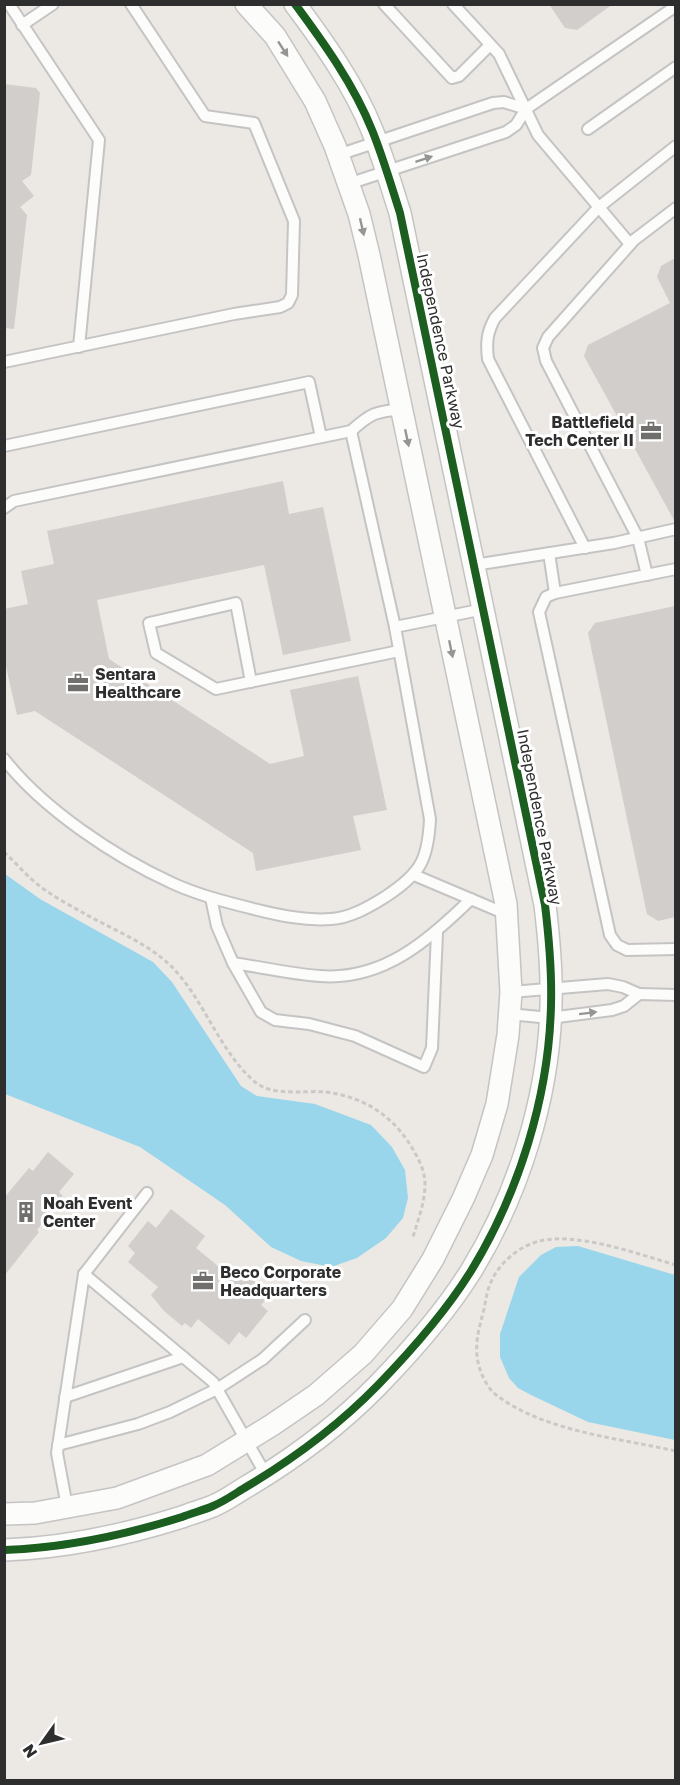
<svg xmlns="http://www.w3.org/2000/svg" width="680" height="1785" font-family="'Golos Text',sans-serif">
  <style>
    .water { fill: #99d6ec }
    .building { fill: #d1cecb }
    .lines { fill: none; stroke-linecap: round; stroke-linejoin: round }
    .lane-casing { stroke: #c5c4c5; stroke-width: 14 }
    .street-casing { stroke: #c5c4c5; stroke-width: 24 }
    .path { stroke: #c9c9c8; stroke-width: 3; stroke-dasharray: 4.5 3; stroke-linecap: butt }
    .lane { stroke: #fcfcfb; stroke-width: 10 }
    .street { stroke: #fcfcfb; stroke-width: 21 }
    .cycleway-casing { stroke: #fff; stroke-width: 11 }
    .cycleway { stroke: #1b5e20; stroke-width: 8 }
    .oneway { fill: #959594 }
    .labels { text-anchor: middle; stroke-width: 6; stroke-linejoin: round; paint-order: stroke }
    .street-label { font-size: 16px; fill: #2e2e2e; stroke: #fff }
    .poi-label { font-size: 16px; font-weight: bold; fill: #2e2e2e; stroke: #fff; text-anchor: start }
  </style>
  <rect width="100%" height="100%" fill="#ece8e4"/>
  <g class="water">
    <path d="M5 874 40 899 153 962 172 982 241 1086 257 1096 315 1104 371 1125 392 1147 405 1170 408 1198 403 1218 386 1238 357 1258 331 1267 301 1261 271 1247 225 1205 140 1147 5 1094Z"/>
    <path d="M578 1246 675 1275V1440L588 1422 531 1395 518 1388 509 1378 500 1357V1334L519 1277 541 1255 556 1247Z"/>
  </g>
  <g class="building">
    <path d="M549 4H613L577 30 565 28Z"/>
    <path d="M4 84 36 88 40 93 31 175 22 181 34 196 20 207 27 215 14 329 4 328Z"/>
    <path d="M675 258V522L584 356 588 345 670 303 657 277 661 266Z"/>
    <path d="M283 481 289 514 323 507 351 641 283 655 264 565 97 600 109 659 270 764 304 756 290 690 358 676 387 810 353 816 361 850 256 871 253 853 35 711 17 715 4 658V609L28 604 21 571 54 564 47 531Z"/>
    <path d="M675 606V917L658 921 647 914 588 633 595 623Z"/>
    <path d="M48 1152 74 1174 59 1192 63 1196 37 1230 39 1232 4 1276V1198L29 1168 33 1171Z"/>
    <path d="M171 1209 205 1236 196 1248 229 1275 236 1266 271 1294 261 1305 268 1311 246 1338 239 1332 229 1345 198 1319 191 1328 185 1323 182 1326 164 1311 151 1295 158 1287 128 1262 135 1253 128 1246 148 1221 156 1228Z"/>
  </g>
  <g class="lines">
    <defs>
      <g id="lane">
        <path d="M9 4 99 140 79 347"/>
        <path d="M384 4 452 78 459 76 490 45"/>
        <path d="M453 4 499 54 538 135 630 244"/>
        <path d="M22 25 53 4"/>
        <path d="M526 109 676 6"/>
        <path d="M588 129 676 67"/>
        <path d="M338 155 493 103 504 102 526 109 516 125 506 132 348 184"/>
        <path d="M4 362 234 314 280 307 288 303 292 295 294 221 254 123 205 116 131 4"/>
        <path d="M351 431C371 413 375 412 401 409"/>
        <path d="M4 446 309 382 321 437"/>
        <path d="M4 508 14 501 351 431 395 627 430 819C428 861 420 874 385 897 369 907 350 918 331 919 305 921 278 915 254 909 226 902 198 895 172 883 115 857 43 809 4 759"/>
        <path d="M585 548 488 359C486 343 487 332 495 318L599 207 676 146"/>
        <path d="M549 553 555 593"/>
        <path d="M474 565 614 543 676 529"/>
        <path d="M676 569 555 593 546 597 539 612 610 935 617 945 627 950 676 949"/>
        <path d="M647 575 638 538 546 361 543 348 548 337 634 240 676 208"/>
        <path d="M395 627 484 609"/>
        <path d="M251 682 236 603 149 623 156 653 216 689 399 651"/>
        <path d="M414 875 506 914"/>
        <path d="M211 898 217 926 233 963 261 1012 275 1020 309 1024 355 1036 424 1067 432 1048 437 933"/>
        <path d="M233 963C261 967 291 974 320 976 383 981 429 940 471 899"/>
        <path d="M639 994 676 995"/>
        <path d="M509 1014 550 1018 612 1010 624 1006 639 994 623 987 608 984 511 992"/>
        <path d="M84 1274 147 1193"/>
        <path d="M65 1397 183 1357"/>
        <path d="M58 1445 138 1424 170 1412 217 1389 263 1359 305 1320"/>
        <path d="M67 1507 57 1453 84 1274 213 1382 266 1475"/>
      </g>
      <g id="street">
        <path d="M4 1514 35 1513 117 1498 207 1465 272 1425 316 1395 363 1354 402 1309 433 1259 463 1199 482 1155 497 1104 508 1035 511 992 506 904 369 255 359 214 335 146 315 101 275 36 246 4"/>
        <path d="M4 1550C64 1548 125 1535 182 1517 192 1513 204 1510 213 1506 225 1501 236 1493 246 1487 295 1458 339 1425 378 1385 412 1350 445 1313 471 1271 519 1193 549 1096 551 1005 552 971 549 938 545 905L400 213C391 185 383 157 372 130 354 85 324 43 295 4"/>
      </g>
    </defs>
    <use href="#lane" class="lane-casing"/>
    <use href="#street" class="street-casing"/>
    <g class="path">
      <path d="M4 852C15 862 25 874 37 884 52 896 71 906 87 915 116 931 149 944 172 967 205 1001 219 1051 255 1082 273 1097 304 1090 326 1092 363 1097 391 1114 411 1146 418 1158 425 1170 425 1184 425 1202 418 1220 413 1237"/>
      <path d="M676 1265C637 1254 571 1229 533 1243 516 1249 498 1265 491 1282 487 1290 486 1300 484 1309 478 1333 472 1350 482 1375 485 1381 489 1389 495 1394 542 1431 617 1438 676 1451"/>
    </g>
    <use href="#lane" class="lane"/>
    <use href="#street" class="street"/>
    <defs>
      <path id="cycleway" d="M4 1550C64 1548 125 1535 182 1517 192 1513 204 1510 213 1506 225 1501 236 1493 246 1487 295 1458 339 1425 378 1385 412 1350 445 1313 471 1271 519 1193 549 1096 551 1005 552 971 549 938 545 905L400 213C391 185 383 157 372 130 354 85 324 43 295 4"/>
    </defs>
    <use href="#cycleway" class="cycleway-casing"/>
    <use href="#cycleway" class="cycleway"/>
  </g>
  <defs><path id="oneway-solid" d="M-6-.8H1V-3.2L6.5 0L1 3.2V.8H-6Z" transform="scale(1.5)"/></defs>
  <g class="oneway">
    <use href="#oneway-solid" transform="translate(283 49) rotate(57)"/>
    <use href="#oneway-solid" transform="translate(424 159) rotate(-18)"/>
    <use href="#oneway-solid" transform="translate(362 227) rotate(77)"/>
    <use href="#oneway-solid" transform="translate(407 438) rotate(78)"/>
    <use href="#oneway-solid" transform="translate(451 649) rotate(78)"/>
    <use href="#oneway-solid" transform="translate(588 1013) rotate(-7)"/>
  </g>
  <defs>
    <symbol id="office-bare" viewBox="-9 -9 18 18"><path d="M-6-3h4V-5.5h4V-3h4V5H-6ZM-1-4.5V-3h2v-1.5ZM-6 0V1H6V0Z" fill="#706f6e" stroke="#fff" stroke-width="2.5" paint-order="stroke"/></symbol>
    <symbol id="building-bare" viewBox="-9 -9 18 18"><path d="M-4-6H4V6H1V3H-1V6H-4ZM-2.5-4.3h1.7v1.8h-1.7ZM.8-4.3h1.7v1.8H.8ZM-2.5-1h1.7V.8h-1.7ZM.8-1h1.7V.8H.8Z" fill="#706f6e" stroke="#fff" stroke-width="2.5" paint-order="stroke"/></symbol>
  </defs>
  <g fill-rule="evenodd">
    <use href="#office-bare" x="636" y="416" width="30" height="30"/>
    <use href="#office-bare" x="63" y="668" width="30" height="30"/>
    <use href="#building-bare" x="11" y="1197" width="30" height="30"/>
    <use href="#office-bare" x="188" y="1266" width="30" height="30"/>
  </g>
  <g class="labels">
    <g class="street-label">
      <text transform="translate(441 341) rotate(78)" y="6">Independence Parkway</text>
      <text transform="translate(540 817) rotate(79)" y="6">Independence Parkway</text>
    </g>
    <g class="poi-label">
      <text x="634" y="428" text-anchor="end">Battlefield<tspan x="634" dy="18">Tech Center II</tspan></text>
      <text x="95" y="680">Sentara<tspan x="95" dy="18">Healthcare</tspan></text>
      <text x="43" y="1209">Noah Event<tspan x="43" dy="18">Center</tspan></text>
      <text x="220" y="1278">Beco Corporate<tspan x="220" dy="18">Headquarters</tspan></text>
    </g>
  </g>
  <rect width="680" height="1785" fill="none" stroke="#2e2e2e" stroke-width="12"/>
  <g transform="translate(42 1743) rotate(236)" stroke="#ffffff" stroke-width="4.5" paint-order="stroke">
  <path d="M0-4.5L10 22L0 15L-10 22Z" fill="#2e2e2e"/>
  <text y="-9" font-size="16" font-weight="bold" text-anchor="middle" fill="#2e2e2e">N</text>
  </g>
</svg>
